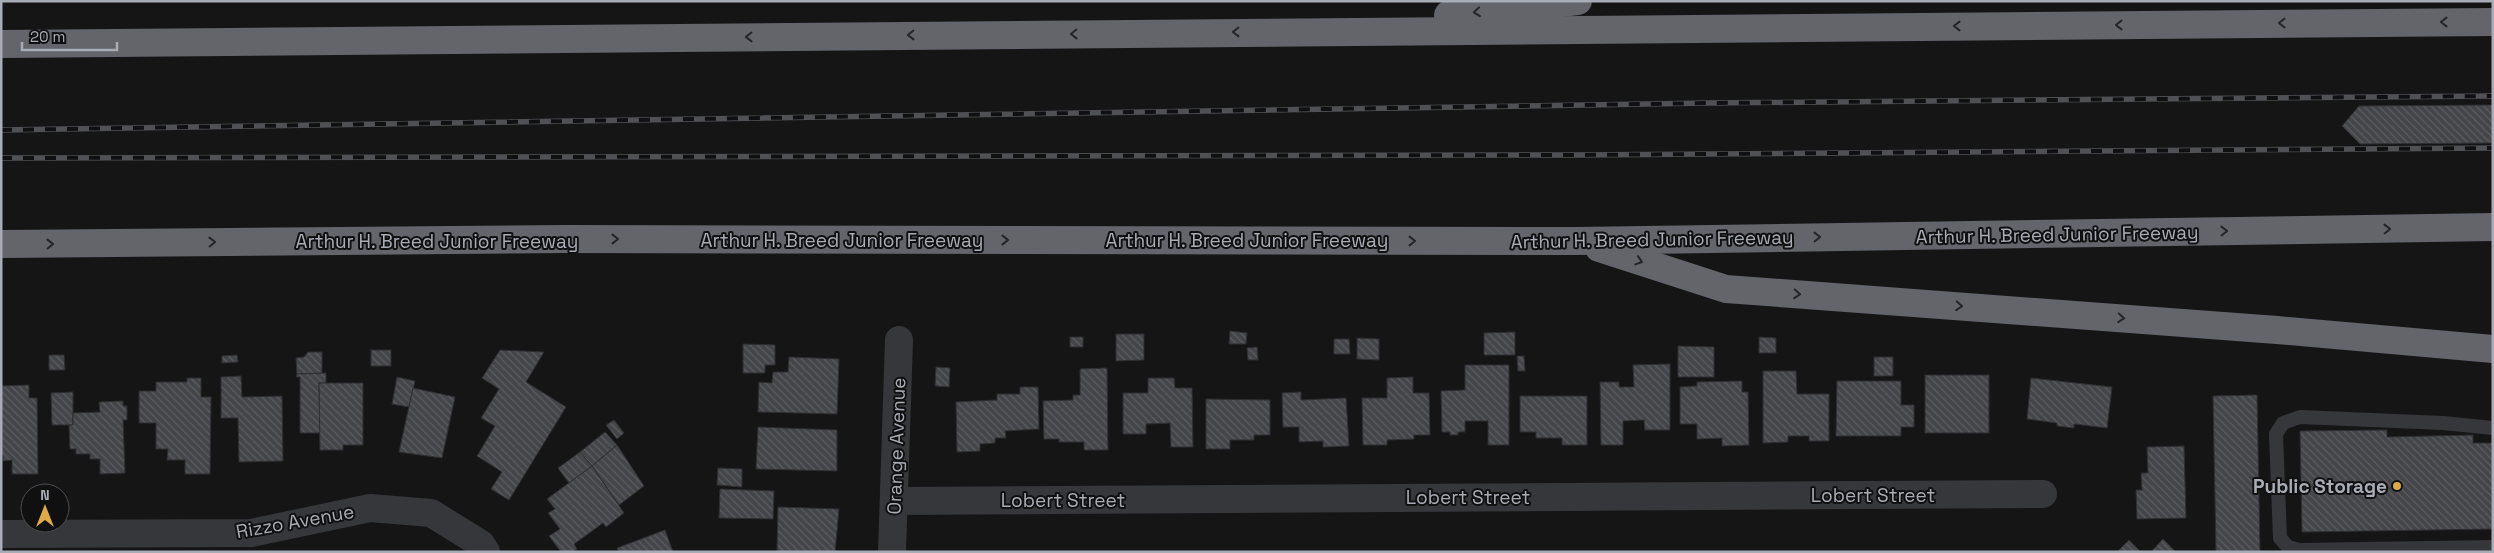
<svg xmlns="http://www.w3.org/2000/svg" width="2494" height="553" font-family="'Space Grotesk',sans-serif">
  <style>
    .building { fill: url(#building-back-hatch); stroke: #2f2f32 }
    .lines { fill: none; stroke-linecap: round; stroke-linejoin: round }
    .service { stroke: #36373b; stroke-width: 14 }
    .minor { stroke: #36373b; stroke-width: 28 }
    .motorway { stroke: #63656b; stroke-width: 28 }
    .rail-casing { stroke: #4f5155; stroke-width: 5.5 }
    .rail { stroke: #101011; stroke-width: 4; stroke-dasharray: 11; stroke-linecap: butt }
    .oneway { stroke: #252528 }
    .poi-dot { fill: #ddaa46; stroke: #101011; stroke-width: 2 }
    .labels { text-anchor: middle; stroke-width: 4; stroke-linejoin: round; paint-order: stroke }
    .street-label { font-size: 19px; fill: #a8acb5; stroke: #101011 }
    .poi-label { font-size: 19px; font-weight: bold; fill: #a8acb5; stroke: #101011; text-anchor: end }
  </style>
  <defs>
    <pattern id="building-back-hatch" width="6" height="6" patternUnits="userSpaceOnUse" patternTransform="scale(1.25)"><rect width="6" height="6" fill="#444549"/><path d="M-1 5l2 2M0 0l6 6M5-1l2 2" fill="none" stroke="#5c5d61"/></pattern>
  </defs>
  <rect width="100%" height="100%" fill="#151516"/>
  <g class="building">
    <path d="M2493 105V143L2360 144 2342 126 2359 106Z"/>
    <path d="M1230 331 1247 333 1246 344H1229Z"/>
    <path d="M1515 332V355H1484V333Z"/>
    <path d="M1116 334H1144V360L1116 361Z"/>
    <rect x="1070" y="337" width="13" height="10"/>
    <path d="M1759 337 1776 338V353H1759Z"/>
    <path d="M1357 338 1379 339V360L1357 359Z"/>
    <path d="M1334 339H1349L1350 354H1334Z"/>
    <path d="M743 344 775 345V365H765V373H743Z"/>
    <path d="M1678 346 1714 347V377H1678Z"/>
    <path d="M1257 347 1258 360H1248L1247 348Z"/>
    <rect x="371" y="350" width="20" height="16"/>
    <path d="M500 350 544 352 526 382 566 407 509 500 491 489 502 472 477 456 495 426 481 418 499 389 482 378Z"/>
    <path d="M308 352H322V373L297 374 296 358 304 357Z"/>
    <path d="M49 355H64L65 370H49Z"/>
    <path d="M237 355 238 362 222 363V356Z"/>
    <path d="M1517 356H1524L1525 371H1518Z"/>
    <path d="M789 357 839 359 837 414 758 412 759 382 772 383 773 372H788Z"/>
    <rect x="1874" y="357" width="19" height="19"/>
    <path d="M1670 364V430H1645L1644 420 1623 421V445H1601L1600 382H1619V387H1634L1633 365Z"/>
    <path d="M1465 365H1509V445H1488V421H1465V432H1458V435H1450V432H1442L1441 391 1465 390Z"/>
    <path d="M936 367 950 368 949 387 935 386Z"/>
    <path d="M1107 368 1108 450H1084V442H1059V439H1044L1043 401 1073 400V395H1080V369Z"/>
    <path d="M1763 371H1796L1797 394H1829V441H1809V436H1788V442L1763 443Z"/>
    <path d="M326 373V383H319L320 433H300V377H296L297 374Z"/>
    <rect x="1925" y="375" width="64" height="58"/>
    <path d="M241 376 242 397 282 396 283 461 239 462 238 418H221V377Z"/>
    <path d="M397 377 415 381 409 407 392 404Z"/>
    <path d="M1413 377V393H1429L1430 435H1414V439L1387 440V445H1363L1362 398H1387V378Z"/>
    <path d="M187 378H201V397H211L210 474H185V460H167L168 449H156V423H139V391H156V382H187Z"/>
    <path d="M1148 378H1174L1175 388H1192L1193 447H1171L1170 423 1146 424V434H1123V393H1148Z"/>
    <path d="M2031 378 2112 387 2107 428 2074 424V428L2057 426V423L2027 419Z"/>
    <path d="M1742 381V392H1748L1749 445 1722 446V438L1697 439V424H1680V387L1697 386V382Z"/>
    <path d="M1837 381H1901V405H1914V427H1901V436H1836Z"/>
    <path d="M319 383H363V445H343V450H320Z"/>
    <path d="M29 385V398H37L38 474H12V460L3 461V455L1 456V386Z"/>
    <path d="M1020 387H1038L1039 429 1005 431 1006 438H995V443L980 444V451L957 452 956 402 997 400V394H1020Z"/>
    <path d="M413 388 455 397 442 458 399 452Z"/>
    <path d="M73 392V425H52L51 393Z"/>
    <path d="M1301 392V400L1346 398 1349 446 1323 447V441L1299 442V427H1283L1282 393Z"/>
    <path d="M2257 395 2260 552H2216L2213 396Z"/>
    <path d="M1520 396H1587V445H1562V438H1536V432H1520Z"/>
    <path d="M1206 399 1270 400V435H1254V440H1230V449H1206Z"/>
    <path d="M123 401V406H127V420H123L125 473 100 474V459H90V454H76V449H70L69 425H73V413L100 412 99 402Z"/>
    <path d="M614 420 624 433 617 439 606 425Z"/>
    <path d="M758 427 837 430V471L756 469Z"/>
    <path d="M2387 430V437L2473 435V443H2493V529L2302 532 2300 431Z"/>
    <path d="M605 432 617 445 592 466 580 452Z"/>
    <path d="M617 445 644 486 619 505 592 466Z"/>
    <path d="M2184 446 2186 518 2137 519 2136 490H2142L2141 473H2148L2147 447Z"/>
    <path d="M580 452 592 466 569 483 558 468Z"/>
    <path d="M592 466 624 513 606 527 603 523 574 544 577 549 572 552H561L549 536 560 529 548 513 555 509 547 499Z"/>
    <path d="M718 468 742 469V487L717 485Z"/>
    <path d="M720 489 774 491 773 519 719 518Z"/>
    <path d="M778 507 839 509 835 552H777Z"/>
    <path d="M665 530 673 552H619L617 548Z"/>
    <path d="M2163 539 2176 552H2151Z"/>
    <path d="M2129 540 2141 552H2117Z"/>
  </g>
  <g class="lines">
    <path class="service" d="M2493 428 2443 423 2300 417 2283 423 2276 434 2280 538 2288 547 2299 550 2493 547"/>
    <g class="minor">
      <path d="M894 501 2043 494"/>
      <path d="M1 534 251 533 370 508 431 513 481 544 486 552"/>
      <path d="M892 552 899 340"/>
    </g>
    <g class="motorway">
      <path d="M1448 15 1578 1"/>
      <path d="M1 44 2493 22"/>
      <path d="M1 244 566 239 1576 241 2493 227"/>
      <path d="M1599 248 1726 289 2277 330 2493 349"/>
    </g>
    <defs>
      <g id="rail">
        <path d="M1 130 1708 103 2493 96"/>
        <path d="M1 158 1576 155 2493 148"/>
      </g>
    </defs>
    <use href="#rail" class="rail-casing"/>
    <use href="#rail" class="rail"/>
  </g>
  <defs><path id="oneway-chevron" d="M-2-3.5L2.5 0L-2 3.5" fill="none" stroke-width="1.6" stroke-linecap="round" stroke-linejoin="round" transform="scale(1.25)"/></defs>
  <g class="oneway">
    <use href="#oneway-chevron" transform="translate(1477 12) rotate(174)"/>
    <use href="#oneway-chevron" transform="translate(2444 22) rotate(180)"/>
    <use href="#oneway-chevron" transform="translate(2282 23) rotate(180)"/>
    <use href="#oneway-chevron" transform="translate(2119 25) rotate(180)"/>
    <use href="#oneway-chevron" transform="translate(1957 26) rotate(180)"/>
    <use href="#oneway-chevron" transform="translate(1236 32) rotate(179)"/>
    <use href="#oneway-chevron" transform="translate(1074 34) rotate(179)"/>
    <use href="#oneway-chevron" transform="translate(911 35) rotate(179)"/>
    <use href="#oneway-chevron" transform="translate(749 37) rotate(179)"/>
    <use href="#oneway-chevron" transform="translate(2387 229) rotate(-1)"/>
    <use href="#oneway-chevron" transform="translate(2224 231) rotate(-1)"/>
    <use href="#oneway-chevron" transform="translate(1817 237) rotate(-1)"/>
    <use href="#oneway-chevron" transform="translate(615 239)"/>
    <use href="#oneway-chevron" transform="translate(1005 240)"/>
    <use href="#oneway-chevron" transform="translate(1412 241)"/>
    <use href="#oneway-chevron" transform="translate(212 242) rotate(-1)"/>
    <use href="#oneway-chevron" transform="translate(50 244) rotate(-1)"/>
    <use href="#oneway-chevron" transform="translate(1639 261) rotate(18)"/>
    <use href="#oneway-chevron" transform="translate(1797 294) rotate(4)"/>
    <use href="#oneway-chevron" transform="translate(1959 306) rotate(4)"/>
    <use href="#oneway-chevron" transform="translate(2121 318) rotate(4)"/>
  </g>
  <circle class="poi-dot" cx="2397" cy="486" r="5"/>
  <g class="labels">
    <g class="street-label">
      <text transform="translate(2057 234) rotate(-1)" y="7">Arthur H. Breed Junior Freeway</text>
      <text transform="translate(1652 239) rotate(-1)" y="7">Arthur H. Breed Junior Freeway</text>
      <text x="842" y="247">Arthur H. Breed Junior Freeway</text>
      <text x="1247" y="247">Arthur H. Breed Junior Freeway</text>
      <text x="437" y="248">Arthur H. Breed Junior Freeway</text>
      <text transform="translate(896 446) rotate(-88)" y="7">Orange Avenue</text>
      <text x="1873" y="502">Lobert Street</text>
      <text x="1468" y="504">Lobert Street</text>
      <text x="1063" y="507">Lobert Street</text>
      <text transform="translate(295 521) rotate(-10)" y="7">Rizzo Avenue</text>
    </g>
    <g class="poi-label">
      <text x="2387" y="493">Public Storage</text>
    </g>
  </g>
  <rect width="2494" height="553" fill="none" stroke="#a8acb5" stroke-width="5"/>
  <g transform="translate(45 508)"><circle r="24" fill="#101011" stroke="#4d4e53"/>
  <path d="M0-4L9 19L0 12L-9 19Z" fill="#ddaa46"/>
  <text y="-8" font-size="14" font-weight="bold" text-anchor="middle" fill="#a8acb5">N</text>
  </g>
  <path d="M22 42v8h95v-8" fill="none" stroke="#a8acb5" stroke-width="2.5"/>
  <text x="30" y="42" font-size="15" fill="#a8acb5" stroke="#101011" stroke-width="4" paint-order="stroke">20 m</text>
</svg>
